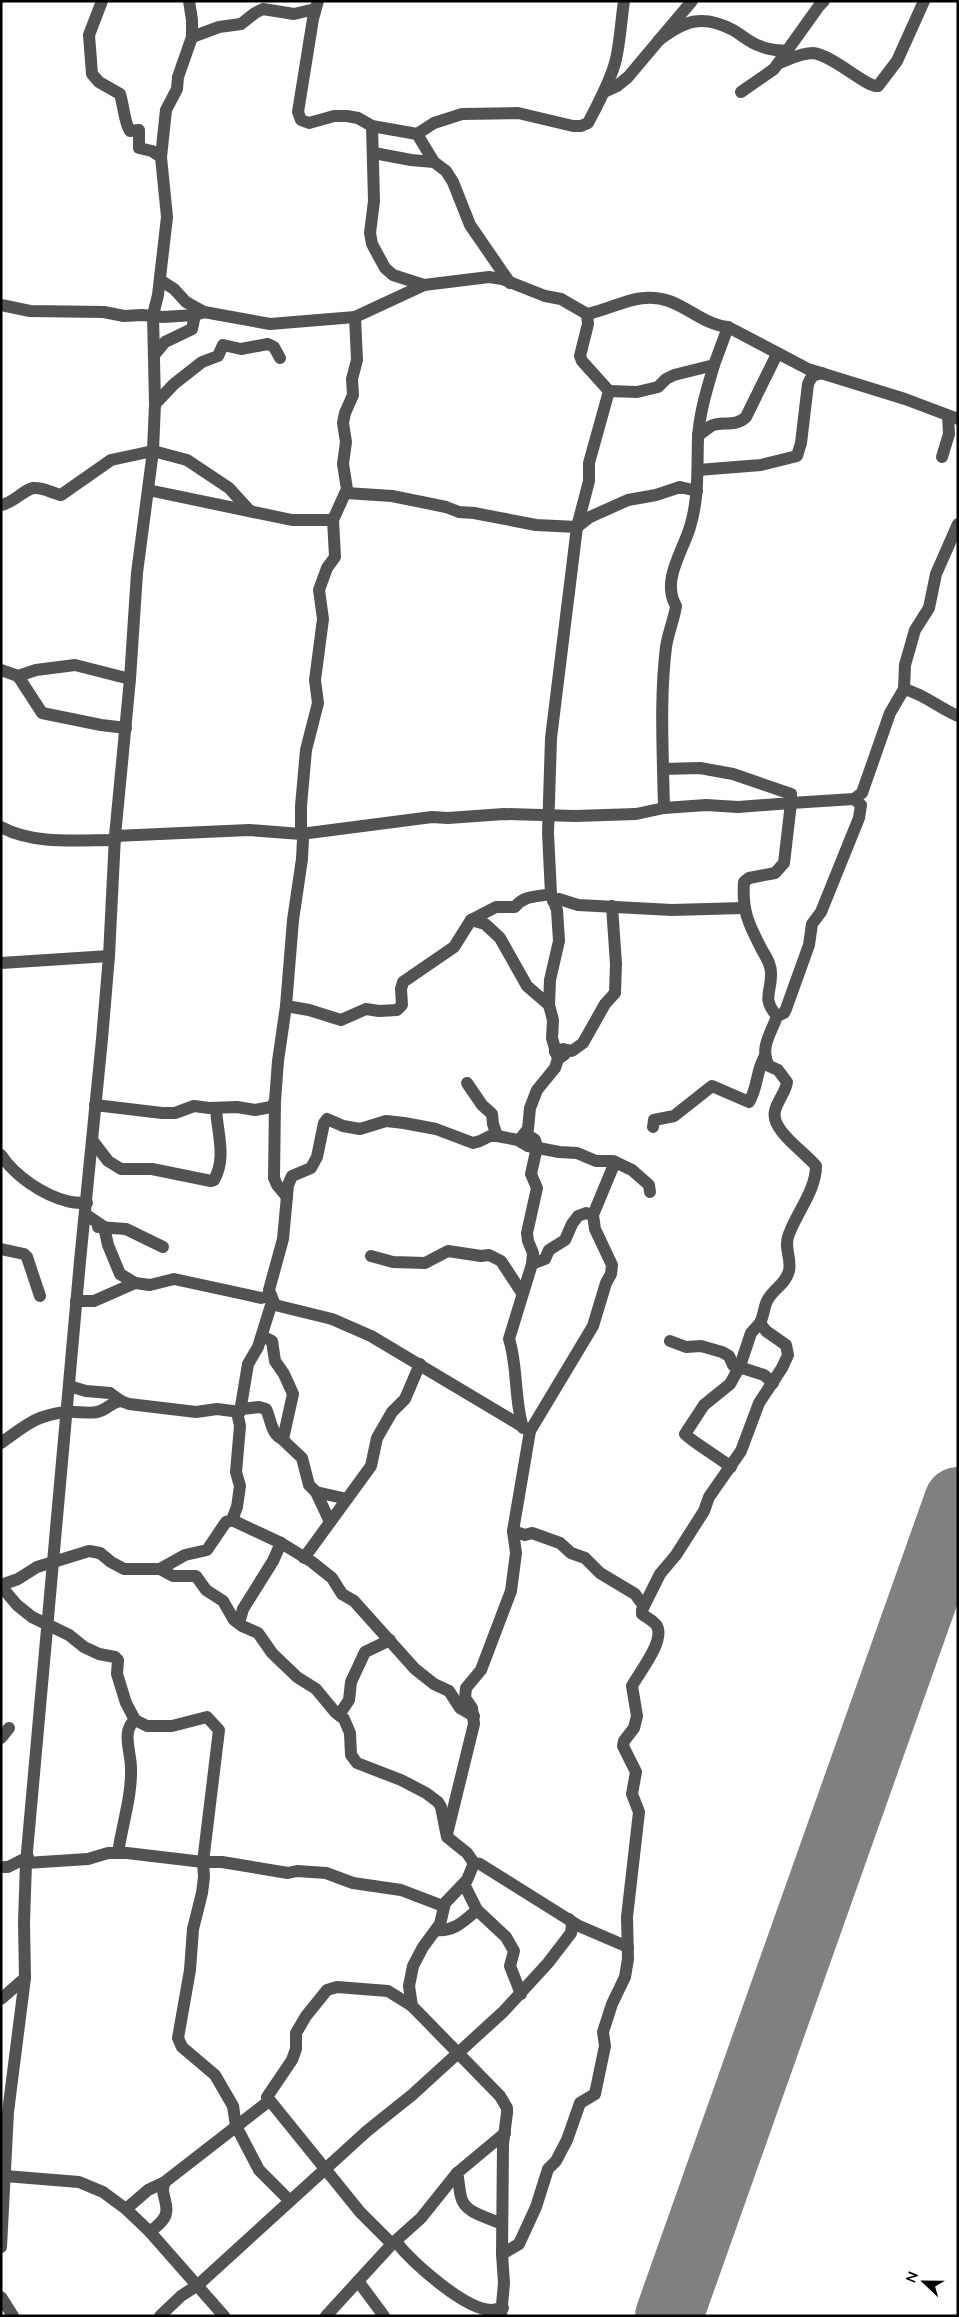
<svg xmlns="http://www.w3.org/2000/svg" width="959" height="2317" font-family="'Nunito Sans',sans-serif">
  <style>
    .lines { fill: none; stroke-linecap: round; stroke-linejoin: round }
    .runway { stroke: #808080; stroke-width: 68 }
    .minor { stroke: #525252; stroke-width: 12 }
  </style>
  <rect width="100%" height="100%" fill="#fff"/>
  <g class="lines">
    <path class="runway" d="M669 2316 958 1501"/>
    <g class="minor">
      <path d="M102 1 89 35 92 74 99 82 120 94C123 103 125 125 130 131L139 130V148L152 151 161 157"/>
      <path d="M318 1 313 19 298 112 301 120 309 123 334 116H347L358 118 372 126 417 134 434 123 462 114 518 113 573 126H581L588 123C598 104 609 84 615 63 620 45 621 21 624 1"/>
      <path d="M192 37 219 27 241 24 255 13 263 9 294 14 315 9"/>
      <path d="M659 40C685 20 703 14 733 30 742 35 750 43 760 46 768 50 778 50 787 51"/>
      <path d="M779 63C790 59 801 53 813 53 833 55 867 88 878 86L897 61 924 1"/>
      <path d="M604 92 617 86 628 77 692 1"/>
      <path d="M741 92 774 69 819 6 824 1"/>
      <path d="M372 126 374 201 370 233 372 244 385 268 393 275 424 285"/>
      <path d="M417 134 434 162 446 171 453 182 470 225 510 283"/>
      <path d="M374 153 411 160 434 162"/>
      <path d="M160 280 174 289 186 302 204 312"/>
      <path d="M1 305 30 311 104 312 124 316 142 315 163 317 195 315"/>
      <path d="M355 317 357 360 352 379 353 395 345 413 343 423 346 442 343 464 347 489 333 520 335 557 327 568 319 590 323 619 315 680 318 703 306 750 301 806V834L432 817 448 818 504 814 575 816 636 814 664 808 706 805 738 807 791 803V794L733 774 700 768 663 769C662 728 661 688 666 647 668 633 674 620 676 606 661 581 683 551 690 527 699 498 697 469 698 439 699 414 707 389 714 365"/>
      <path d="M155 354 165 342 192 329 195 315 204 312 270 324 355 317 424 285 489 277 502 279 545 296 561 299 587 314C614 309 639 290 669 301 689 308 706 325 728 327L808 369 905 399 958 419"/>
      <path d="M609 391 637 392 658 387 666 379 674 375 714 365 728 327"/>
      <path d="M155 404 174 384 202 362 218 356 223 345 241 349 268 344 274 347 280 358"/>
      <path d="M698 435C705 432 706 429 711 426 720 420 735 428 746 417L777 354"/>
      <path d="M942 457 949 434 948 416"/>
      <path d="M698 470 761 465 797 456 801 443 808 384 812 376 822 373"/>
      <path d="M148 490 292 520H333"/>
      <path d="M346 493 392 496 446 507 459 512 474 513 536 525 577 527 590 517 628 500 656 495 680 487 697 491"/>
      <path d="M1 505C14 503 23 490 33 488 44 487 51 493 61 495L111 460 153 451 187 460 229 488 250 511"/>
      <path d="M1 670 18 676 36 670 75 665 130 679"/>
      <path d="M18 676 42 713 101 725 126 728"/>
      <path d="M904 689 905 665 915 630 929 608 936 574 958 524"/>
      <path d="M663 769 664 808"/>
      <path d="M1 827C34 845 78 840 115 840"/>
      <path d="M553 901 559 899 578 905 672 910 743 908"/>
      <path d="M471 920 485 924 500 938 527 986 549 1005"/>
      <path d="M1 963 109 956"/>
      <path d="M286 1006 309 1010 341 1020 366 1009 379 1011 397 1010 402 1005 401 989 403 982 454 947 471 920 496 907H515C524 895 537 897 551 894"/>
      <path d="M777 1016 784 1013 786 1009 809 945 812 924 821 912 859 818 861 805 854 799"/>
      <path d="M555 1052 563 1049 572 1051 583 1043 605 1004 615 993 616 964 612 906"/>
      <path d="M558 1059 552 1038 553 1020 549 1005 550 980 559 941 557 910 551 894 548 833 551 738 577 527 589 481V463L609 391 582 361 580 356 588 324 587 314"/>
      <path d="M467 1083 482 1105 492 1114 493 1124 497 1136"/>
      <path d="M275 1101 274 1178 277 1185 287 1197"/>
      <path d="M95 1105 162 1113H175L194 1106 209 1108 237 1107 255 1110 271 1107 275 1101 278 1061 286 1006 293 920 302 859 303 839 301 834 249 830 115 836"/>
      <path d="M653 1127 654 1120 674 1116 712 1086 749 1102C758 1088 756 1070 765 1056"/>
      <path d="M520 1139 528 1129 530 1108 537 1090 555 1068 558 1059 565 1054"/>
      <path d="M92 1140 108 1161 121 1169H152L211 1181 214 1180C227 1157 217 1133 216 1108"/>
      <path d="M1 1155C15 1176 43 1195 67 1201 73 1203 81 1203 87 1203"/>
      <path d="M85 1214 104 1227 108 1245 120 1274 135 1283"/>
      <path d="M98 1227 126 1229 163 1247"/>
      <path d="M1 1249 24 1254 27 1257 40 1296"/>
      <path d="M371 1256 393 1262 425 1263 448 1251 481 1256 489 1255 501 1261 522 1293"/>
      <path d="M532 1264 545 1259 549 1250 565 1240 572 1224 578 1216 586 1213 593 1215"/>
      <path d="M76 1301H94L135 1283 150 1285 174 1279 248 1295 261 1298 270 1296"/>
      <path d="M670 1341 686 1347 701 1346 722 1352 729 1356 733 1365 764 1375 773 1383"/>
      <path d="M69 1386 86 1391 110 1393 121 1401 129 1404 196 1412 217 1409 240 1412 248 1364 258 1347 272 1302"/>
      <path d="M242 1409 259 1407 266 1409C271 1419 271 1435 283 1439L293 1394 284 1374 275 1361 272 1341 262 1336"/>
      <path d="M523 1428C514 1399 518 1367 509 1339L532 1264 533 1253 528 1241 527 1233 537 1188 531 1174 537 1147 535 1140 525 1133"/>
      <path d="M530 1431 371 1336 332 1319 275 1305 269 1290 283 1239 288 1185 292 1176 311 1168 317 1157 324 1123 327 1119 343 1126 360 1129 386 1121 404 1123 436 1129 473 1143 480 1141 490 1136H497L518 1140 528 1146 559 1152 577 1153 596 1161H613L632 1170 649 1185 650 1192"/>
      <path d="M282 1439 302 1458 309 1485 316 1492 330 1522"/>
      <path d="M1 1443C25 1426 36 1415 66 1412 76 1411 87 1414 97 1412 107 1410 111 1402 121 1401"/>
      <path d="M731 1467C724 1461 687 1438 685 1434L704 1405 730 1384 740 1366 751 1333 760 1323"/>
      <path d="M316 1492 347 1499"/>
      <path d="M232 1520 281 1543 312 1562 332 1578 342 1594 354 1601 415 1669 434 1684 449 1691 460 1708 474 1716"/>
      <path d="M513 1531 525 1535 532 1533 560 1543 571 1553 585 1558 600 1573 635 1594 643 1605"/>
      <path d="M304 1558 371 1466 377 1438 392 1412 405 1399 420 1364"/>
      <path d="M160 1569 185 1555 207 1550 226 1522 232 1520 237 1507 240 1486 236 1472 240 1426 237 1412"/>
      <path d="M1 1585 18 1579 37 1567 89 1551 100 1553 111 1562 124 1569H160L173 1576H196L206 1590 223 1601 234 1620 242 1626 258 1633 272 1653 297 1677 316 1689 335 1712 344 1719 350 1733 351 1755 357 1763 401 1780 426 1793 438 1802 441 1807 447 1837 467 1853 474 1863 480 1864 579 1926 628 1947"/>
      <path d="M1 1586 17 1605 32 1617 69 1635 84 1647 99 1654 115 1657 118 1660 117 1674 126 1703 135 1720 147 1726H172L207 1717 219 1730 203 1862 204 1877 202 1893 193 1929 190 1970 178 2038 182 2047 215 2075 233 2106 236 2126 259 2170 290 2201"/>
      <path d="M239 1623 243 1609 273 1561 281 1543"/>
      <path d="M339 1715 349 1700 351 1682 365 1652 390 1640"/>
      <path d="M1 1738 9 1728"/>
      <path d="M447 1834 474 1724 472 1708 465 1698 466 1688 481 1670 511 1591 516 1553 513 1531 530 1431 593 1326 606 1283 611 1274 612 1265 595 1229 593 1215 615 1162"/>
      <path d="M118 1853C122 1825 132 1796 131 1768 131 1752 121 1731 135 1720"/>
      <path d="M26 1863 88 1859 108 1853H127L203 1862H222L288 1873 297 1871 326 1873 353 1883 401 1890 443 1906"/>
      <path d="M474 1863 467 1880 445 1903 440 1924 423 1947 413 1966 409 1986 412 2006 500 2096 507 2108V2113L503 2144 502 2254 504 2283 501 2316"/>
      <path d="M1 1867H8L28 1857"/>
      <path d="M464 1884 477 1910 506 1937 514 1951 510 1966 521 1994"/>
      <path d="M436 1930C454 1932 464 1921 477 1910"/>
      <path d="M1 1999 25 1978"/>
      <path d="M5 2176 79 2182 103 2192 126 2209 150 2232 224 2316"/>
      <path d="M126 2209 148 2190 163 2183"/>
      <path d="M502 2224C488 2217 465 2214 461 2197 459 2189 459 2181 457 2173L505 2133"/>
      <path d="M150 2232C155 2227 165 2221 166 2213 169 2202 158 2191 166 2181L269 2101"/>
      <path d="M396 2242C413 2263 464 2309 491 2310 495 2310 499 2308 503 2308"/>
      <path d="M392 2244 421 2218 457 2173"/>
      <path d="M1 2247 8 2112 25 1978 24 1922 26 1863 80 1261 102 1039 109 956 115 836 130 679 137 573 153 451 155 404 153 315 158 295 167 217 161 157 166 110 177 89 178 77 192 37V20L189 1"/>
      <path d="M502 2254 519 2244 536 2207 548 2169 556 2161 567 2140 580 2103 595 2094 605 2046 603 2032 612 2004 625 1977 628 1959 627 1917 639 1812 632 1794 636 1772 623 1746 624 1741 634 1728 637 1716 632 1686C638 1674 665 1642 657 1626 654 1621 647 1618 642 1614V1610L660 1574 676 1555 704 1511 709 1497 741 1451 759 1403 782 1368 788 1355 786 1345 766 1331 760 1323C764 1315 764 1307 767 1301 773 1289 785 1285 789 1271 792 1258 783 1247 789 1234 797 1212 816 1190 816 1166 806 1153 770 1130 775 1111 777 1101 786 1092 787 1082L778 1070 769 1066C759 1048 771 1034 777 1016 761 998 772 992 771 973 771 963 765 956 761 948 748 923 742 910 744 882L749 878 775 873 784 863 791 803 854 799 862 793 890 713 904 689C924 694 939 708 958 716"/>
      <path d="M358 2281 384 2316"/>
      <path d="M1 2297 13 2316"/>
      <path d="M160 2316 181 2296 198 2285 367 2131 412 2095 503 2012 548 1963 571 1933 572 1924 569 1919"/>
      <path d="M326 2316 392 2244 360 2212 267 2097 292 2060 296 2049V2033L306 2016 327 1990 337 1987 388 1991 412 2006"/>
    </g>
  </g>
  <rect width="959" height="2317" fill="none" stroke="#000000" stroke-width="5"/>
  <g transform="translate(924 2282) rotate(292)" stroke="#ffffff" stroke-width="4" paint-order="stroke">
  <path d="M0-4L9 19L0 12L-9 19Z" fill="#000000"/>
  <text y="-8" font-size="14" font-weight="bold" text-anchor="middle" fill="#000000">N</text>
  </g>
</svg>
